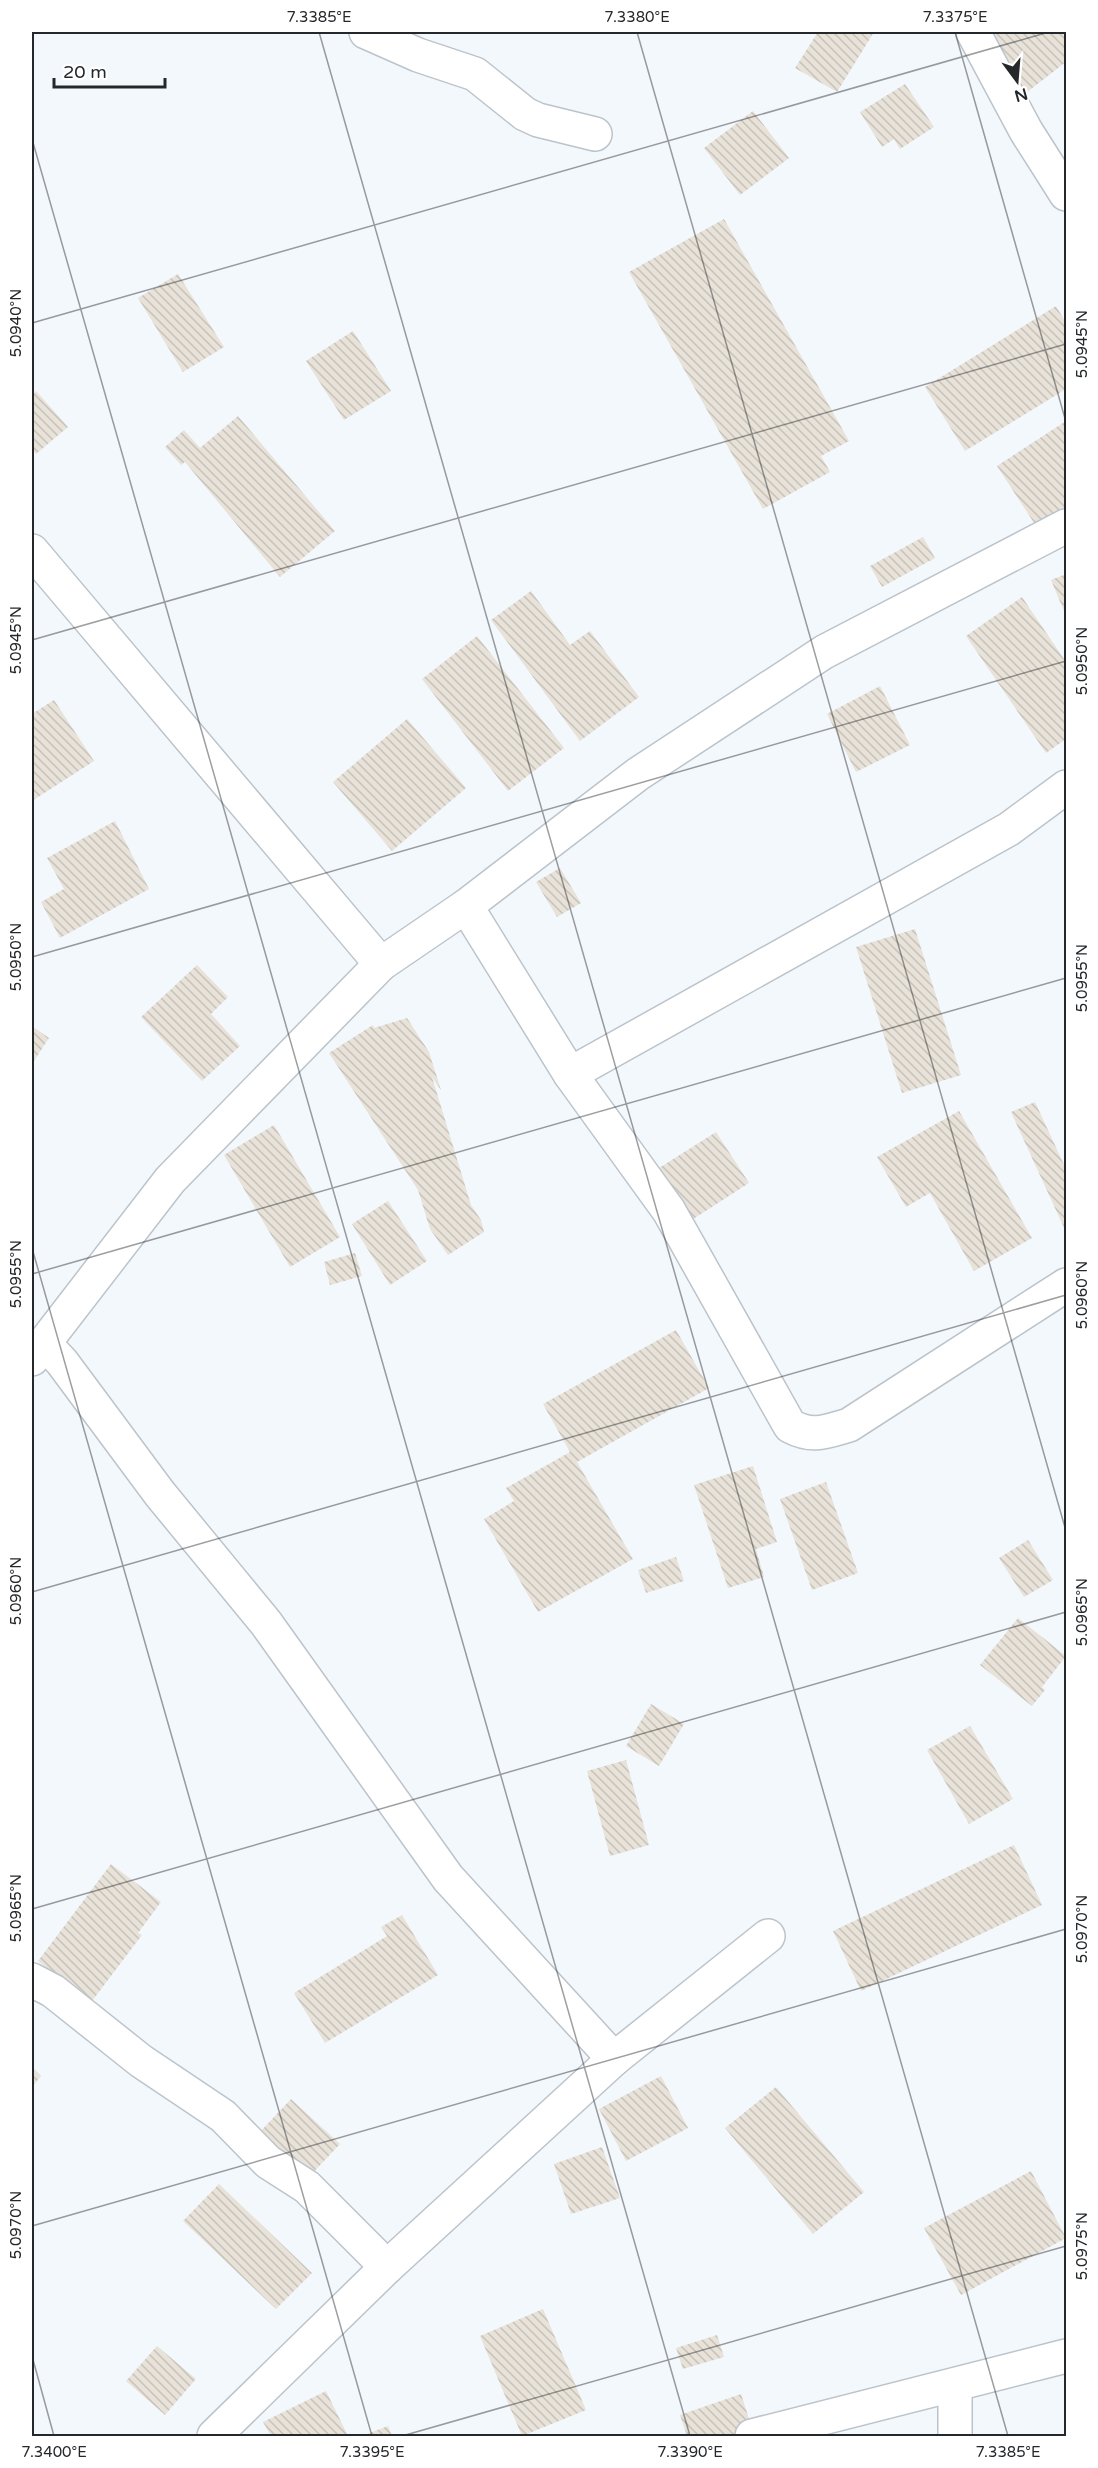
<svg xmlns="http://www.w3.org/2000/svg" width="1098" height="2468" font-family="'Varela Round',sans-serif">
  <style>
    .building { fill: url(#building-back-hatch) }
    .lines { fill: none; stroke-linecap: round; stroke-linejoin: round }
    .street-casing { stroke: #bcc4cb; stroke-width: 36 }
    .street { stroke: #fff; stroke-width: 33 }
    .ticks { fill: none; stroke: #25282b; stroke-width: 1.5; stroke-opacity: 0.45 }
    .neatline { fill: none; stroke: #25282b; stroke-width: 2 }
    .ticks-label { font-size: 15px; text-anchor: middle; fill: #25282b }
  </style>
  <defs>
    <pattern id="building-back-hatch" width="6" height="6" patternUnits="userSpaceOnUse" patternTransform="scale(1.5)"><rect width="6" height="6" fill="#e8e2d9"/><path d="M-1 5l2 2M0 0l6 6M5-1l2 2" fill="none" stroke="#c7c2ba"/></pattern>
  </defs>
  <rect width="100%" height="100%" fill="#f3f8fd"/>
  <g class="building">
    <path d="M818 32H874L837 92 795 68Z"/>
    <path d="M981 32H1066V62L1022 96Z"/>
    <path d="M905 84 934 127 900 149 894 139 882 147 860 112Z"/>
    <path d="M753 111 789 158 740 195 704 148Z"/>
    <path d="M724 219 849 441 821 456 830 472 763 509 629 272Z"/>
    <path d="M178 274 224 347 183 372 138 298Z"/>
    <path d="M1056 306 1066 323V389L965 451 925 387Z"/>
    <path d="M353 331 391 391 344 420 306 361Z"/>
    <path d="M36 391 68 427 36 454 32 449V395Z"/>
    <path d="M238 416 335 531 280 577 185 462 181 465 165 447 184 430 200 448Z"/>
    <path d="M1066 421V510L1038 529 997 466Z"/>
    <path d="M923 537 935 558 882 587 870 566Z"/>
    <path d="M1066 574V616L1051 580Z"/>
    <path d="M531 591 570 645 590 631 639 697 580 741 491 620Z"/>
    <path d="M1022 597 1066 662V739L1046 753 966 636Z"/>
    <path d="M477 636 564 748 508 791 422 679Z"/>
    <path d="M880 686 910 745 856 772 827 714Z"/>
    <path d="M54 700 94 761 32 801V714Z"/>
    <path d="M407 719 466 788 392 851 333 782Z"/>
    <path d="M115 821 149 889 60 938 41 902 64 889 47 858Z"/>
    <path d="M560 868 581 903 557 917 536 882Z"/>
    <path d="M915 929 961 1075 902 1093 856 947Z"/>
    <path d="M197 965 228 997 211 1014 240 1046 202 1081 141 1017Z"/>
    <path d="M407 1018 429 1052 441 1090 432 1077 471 1205 481 1220 484 1232 448 1255 430 1229 418 1190 329 1053 373 1025 374 1028Z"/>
    <path d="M32 1026 49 1038 32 1064Z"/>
    <path d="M1035 1102 1066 1169V1232L1011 1112Z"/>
    <path d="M959 1111 1032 1238 974 1271 930 1193 906 1207 877 1157Z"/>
    <path d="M274 1125 340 1237 290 1267 224 1155Z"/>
    <path d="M716 1132 749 1183 681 1227 648 1175Z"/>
    <path d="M388 1201 427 1261 390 1285 352 1224Z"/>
    <path d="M355 1253 362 1276 330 1285 324 1262Z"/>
    <path d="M676 1330 709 1388 577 1462 633 1559 538 1612 484 1519 514 1501 506 1488 570 1452 543 1404Z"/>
    <path d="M753 1466 777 1542 756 1549 764 1577 728 1588 694 1485Z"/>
    <path d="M826 1482 858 1573 812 1590 780 1499Z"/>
    <path d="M1028 1540 1053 1580 1024 1597 999 1558Z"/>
    <path d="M676 1557 684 1581 646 1593 638 1570Z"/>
    <path d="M1018 1618 1066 1656 1042 1687 1045 1690 1032 1706 980 1665Z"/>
    <path d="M651 1704 684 1724 659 1766 626 1746Z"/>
    <path d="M970 1726 1013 1799 969 1824 927 1750Z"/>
    <path d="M626 1760 649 1845 610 1856 587 1771Z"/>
    <path d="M1014 1845 1042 1905 861 1991 833 1931Z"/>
    <path d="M111 1864 161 1902 138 1933 142 1935 92 2001 38 1961Z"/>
    <path d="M402 1915 438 1975 325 2043 294 1993 387 1936 381 1927Z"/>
    <path d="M32 2067 41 2076 32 2087Z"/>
    <path d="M661 2076 688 2128 626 2161 599 2109Z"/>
    <path d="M776 2087 864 2192 813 2234 725 2128Z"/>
    <path d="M291 2099 340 2144 292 2195 243 2150Z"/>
    <path d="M602 2147 620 2198 571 2214 554 2164Z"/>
    <path d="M1031 2171 1066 2238 961 2295 924 2228Z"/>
    <path d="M219 2184 312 2273 276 2309 183 2221Z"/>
    <path d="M543 2309 586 2410 522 2436 480 2336Z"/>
    <path d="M717 2335 724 2357 683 2369 676 2348Z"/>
    <path d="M157 2346 196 2379 165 2415 126 2381Z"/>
    <path d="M326 2391 348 2436H271L263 2422Z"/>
    <path d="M741 2394 752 2428 728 2436H687L680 2415Z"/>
    <path d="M388 2426 392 2436H368L367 2434Z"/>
  </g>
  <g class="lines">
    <defs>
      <g id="street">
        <path d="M366 32 418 55 475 74 525 114 538 120 595 134"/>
        <path d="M973 32 1026 131 1066 194"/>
        <path d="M32 551 381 964"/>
        <path d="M466 906 570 1074 669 1211 790 1426C813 1438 825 1432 849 1425L1066 1285"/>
        <path d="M570 1074 1009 829 1066 787"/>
        <path d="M45 1344 62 1362 160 1494 266 1623 448 1878 614 2059"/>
        <path d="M32 1359 170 1180 381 964 466 906 638 774 824 652 1066 526"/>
        <path d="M32 1980 53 1991 141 2061 223 2116 268 2162 307 2187 387 2267"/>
        <path d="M955 2385V2436"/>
        <path d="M214 2436 387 2267 614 2059 768 1936"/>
        <path d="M752 2436 1066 2356"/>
      </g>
    </defs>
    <use href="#street" class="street-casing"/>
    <use href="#street" class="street"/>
  </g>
  <path class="ticks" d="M319 32 1008 2436M637 32 1066 1531M955 32 1066 422M32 139 690 2436M32 323 1049 32M32 640 1066 344M32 957 1066 661M32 1248 372 2436M32 1274 1066 978M32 1592 1066 1295M32 1909 1066 1612M32 2226 1066 1929M32 2356 54 2436M402 2436 1066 2246"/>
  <rect width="1098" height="2468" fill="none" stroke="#ffffff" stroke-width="66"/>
  <g transform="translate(1017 81) rotate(164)" stroke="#ffffff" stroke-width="4.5" paint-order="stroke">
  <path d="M0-4.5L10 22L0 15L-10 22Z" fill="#25282b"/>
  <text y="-9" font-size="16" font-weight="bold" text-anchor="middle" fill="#25282b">N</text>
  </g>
  <path d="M54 78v9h111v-9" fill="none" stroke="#25282b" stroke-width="3"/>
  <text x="63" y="78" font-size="18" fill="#25282b" stroke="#ffffff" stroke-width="4.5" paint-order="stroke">20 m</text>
  <rect x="33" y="33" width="1032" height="2402" class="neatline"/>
  <g class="ticks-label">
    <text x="319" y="22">7.3385°E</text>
    <text x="637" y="22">7.3380°E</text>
    <text x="955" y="22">7.3375°E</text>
    <text transform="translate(16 323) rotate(-90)" y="5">5.0940°N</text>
    <text transform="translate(1082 344) rotate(-90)" y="5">5.0945°N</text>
    <text transform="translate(16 640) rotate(-90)" y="5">5.0945°N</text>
    <text transform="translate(1082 661) rotate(-90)" y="5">5.0950°N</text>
    <text transform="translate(16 957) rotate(-90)" y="5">5.0950°N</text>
    <text transform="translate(1082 978) rotate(-90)" y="5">5.0955°N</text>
    <text transform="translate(16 1274) rotate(-90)" y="5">5.0955°N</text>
    <text transform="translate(1082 1295) rotate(-90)" y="5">5.0960°N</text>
    <text transform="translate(16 1591) rotate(-90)" y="5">5.0960°N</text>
    <text transform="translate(1082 1612) rotate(-90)" y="5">5.0965°N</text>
    <text transform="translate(16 1908) rotate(-90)" y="5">5.0965°N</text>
    <text transform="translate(1082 1929) rotate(-90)" y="5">5.0970°N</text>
    <text transform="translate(16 2225) rotate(-90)" y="5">5.0970°N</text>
    <text transform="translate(1082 2246) rotate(-90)" y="5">5.0975°N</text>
    <text x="54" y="2457">7.3400°E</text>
    <text x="372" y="2457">7.3395°E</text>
    <text x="690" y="2457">7.3390°E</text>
    <text x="1008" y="2457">7.3385°E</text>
  </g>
</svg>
